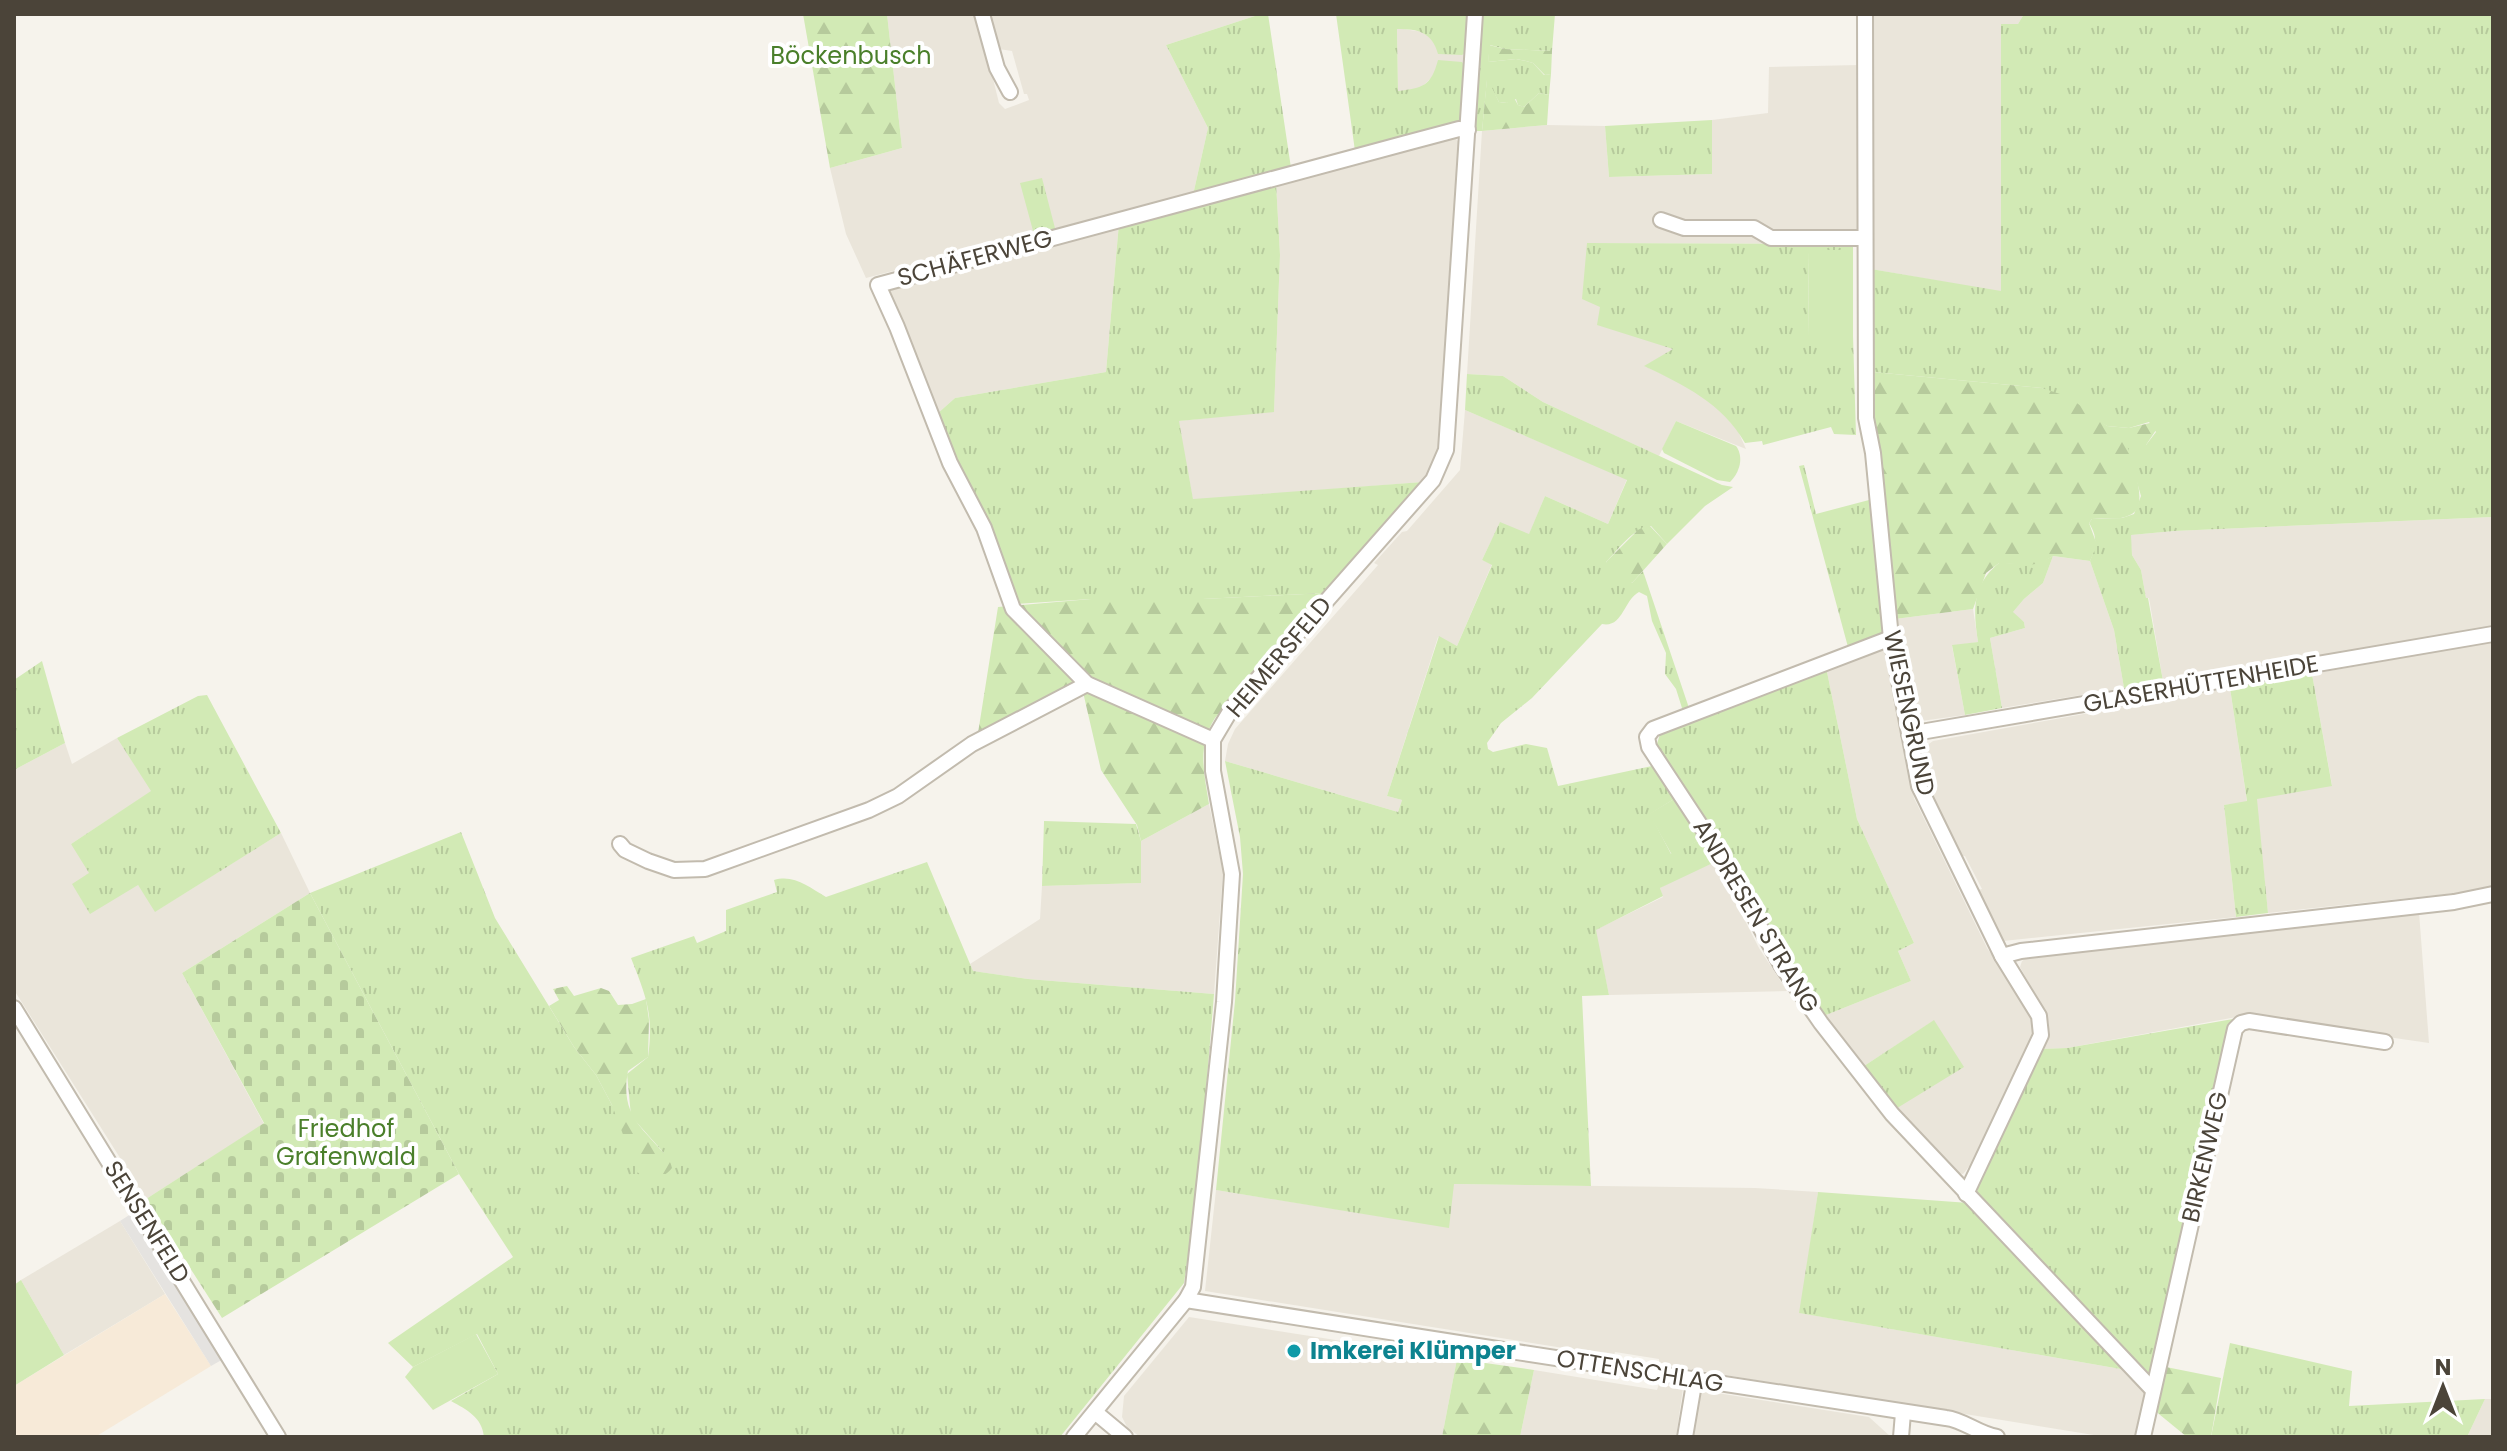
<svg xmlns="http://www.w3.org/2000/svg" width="2507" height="1451" font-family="Poppins,sans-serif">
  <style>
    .residential { fill: #eae5da }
    .commercial { fill: #f7ead8 }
    .grass { fill: url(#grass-tufts) }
    .forest { fill: url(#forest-firs) }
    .cemetery { fill: url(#cemetery-stones) }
    .green { fill: #d2eab5 }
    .parking { fill: #e5e3e0 }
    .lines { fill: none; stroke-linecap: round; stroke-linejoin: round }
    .minor-casing { stroke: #c2bbae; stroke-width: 18 }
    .minor { stroke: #fff; stroke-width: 14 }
    .culture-dot { fill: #0f9aa8; stroke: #fff; stroke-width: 3 }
    .labels { text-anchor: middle; stroke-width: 8; stroke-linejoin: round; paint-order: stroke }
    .park-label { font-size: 24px; fill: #4a7f2a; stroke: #fff }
    .street-label { font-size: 24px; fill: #4b4439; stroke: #fff }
    .culture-label { font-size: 24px; font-weight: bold; fill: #0d838f; stroke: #fff; text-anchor: start }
  </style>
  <defs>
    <pattern id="grass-tufts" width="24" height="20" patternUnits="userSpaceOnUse" patternTransform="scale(2)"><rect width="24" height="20" fill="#d2eab5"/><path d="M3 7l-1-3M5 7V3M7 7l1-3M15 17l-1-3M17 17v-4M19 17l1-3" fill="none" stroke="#b6ca9c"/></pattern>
    <pattern id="forest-firs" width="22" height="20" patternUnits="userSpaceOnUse" patternTransform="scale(2)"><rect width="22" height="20" fill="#d2eab5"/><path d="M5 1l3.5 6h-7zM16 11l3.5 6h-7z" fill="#b6ca9c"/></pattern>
    <pattern id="cemetery-stones" width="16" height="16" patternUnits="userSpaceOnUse" patternTransform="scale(2)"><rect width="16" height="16" fill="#d2eab5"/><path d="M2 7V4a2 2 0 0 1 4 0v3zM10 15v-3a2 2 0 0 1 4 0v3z" fill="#b6ca9c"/></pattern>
  </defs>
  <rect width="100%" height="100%" fill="#f6f3ec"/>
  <g class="residential">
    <path d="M887 14H977L999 103 1005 109 1029 100 1027 94H1024L1012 51 999 49 988 14H1261L1166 45 1208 128 1193 195 936 264 935 260 866 278 846 234 830 168 902 148Z"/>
    <path d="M1873 14H2024L2018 24 2001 25V292L1871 269Z"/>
    <path d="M1397 28 1423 32 1435 42 1466 52 1465 67 1433 76 1421 88 1398 92Z"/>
    <path d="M1859 65 1857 244 1588 243 1600 307 1674 349 1645 366 1689 387 1719 409 1738 431 1746 449 1676 421 1659 456 1543 402 1503 376 1467 374 1482 131 1547 125 1605 126 1609 177 1712 174V120L1768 113 1769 67Z"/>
    <path d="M1454 137 1461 144 1442 439 1436 462 1423 482 1193 500 1178 421 1274 411 1280 255 1276 182Z"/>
    <path d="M1119 223 1106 372 955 398 937 414 890 290Z"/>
    <path d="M1465 410 1627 479 1608 524 1545 496 1529 535 1500 523 1482 560 1492 564 1457 646 1438 637 1387 796 1402 800 1398 812 1225 761 1228 744 1235 729 1378 565 1374 563 1402 532 1407 531 1460 470Z"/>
    <path d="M2493 517V627L2272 666 2271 662 2163 681 2149 598H2146L2141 570 2132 555 2130 535 2174 531Z"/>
    <path d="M2053 556 2090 561 2114 630 2124 688 2002 708 1990 638 2025 628 2024 622 2012 613 2024 599 2043 583Z"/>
    <path d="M1973 609 1978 642 1952 646 1965 715 1921 721 1911 712 1895 619Z"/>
    <path d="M2493 642V889L2268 913 2256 798 2332 785 2312 674Z"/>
    <path d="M1884 645 1914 798 1987 948 2033 1017 2034 1033 1972 1163 1963 1174 1956 1173 1894 1110 1933 1021 1861 1068 1821 1017 1911 981 1898 951 1914 943 1857 819 1826 667Z"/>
    <path d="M2230 688 2247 802 2224 805 2236 917 2003 941 1996 933 1978 890 1982 889 1965 856H1962L1929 790 1922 754 1926 746 1933 741Z"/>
    <path d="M117 738 152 791 71 844 138 885 156 911 281 833 310 893 182 973 264 1124 146 1199 14 990V770L65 743 72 764Z"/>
    <path d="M1209 804 1223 872 1214 994 1028 979 972 971 970 964 1040 919 1042 886 1140 883 1141 841Z"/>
    <path d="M1715 862 1759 948 1787 991 1609 995 1595 930 1663 897 1660 888 1677 878Z"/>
    <path d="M2419 912 2429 1043 2242 1016 2067 1048 2041 1049 2049 1024 2045 1012 2020 967 2022 961 2028 957Z"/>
    <path d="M1453 1184 1755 1188 1818 1192 1800 1313 2132 1371 2145 1390 2138 1432 2134 1437H2106L1916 1406 1914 1409 1859 1399V1397L1659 1364V1359L1615 1352 1614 1356 1205 1291 1216 1190 1448 1227Z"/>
    <path d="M120 1221 165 1294 64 1355 21 1280Z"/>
    <path d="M1189 1317 1457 1359 1442 1437H1140L1127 1427 1122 1417 1124 1396Z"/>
    <path d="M1534 1370 1657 1390 1659 1384 1683 1388 1676 1437H1520Z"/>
    <path d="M1698 1390 1869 1417 1891 1437H1691Z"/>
    <path d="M2485 1399H2493V1437H2467Z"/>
  </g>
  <path class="commercial" d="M165 1294 211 1366 95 1437H14V1386Z"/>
  <g class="grass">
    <path d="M1261 14H1268L1291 168 1193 195 1208 128 1166 45Z"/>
    <path d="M1336 14H1468L1466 52 1462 55 1438 54C1432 32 1418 29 1397 29L1398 91C1423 88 1431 86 1438 60L1462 62 1465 67 1461 121 1355 151Z"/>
    <path d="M1481 14H1555L1552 51 1505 49 1490 45 1488 62 1516 59 1526 61 1533 63 1544 75 1551 74 1549 95 1539 93 1524 107 1518 105 1516 99 1507 103 1499 102 1487 80 1482 131H1475Z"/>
    <path d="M2024 14H2493L2491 347 2493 348V517L2174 531 2131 535 2132 555 2141 570 2146 598H2148L2163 681 2124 688 2114 630 2090 561C2096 546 2098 537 2089 523L2092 519 2122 518 2134 514 2141 496 2126 444 2146 445 2156 432 2149 422 2129 428 2107 426 2042 388 1873 372 1871 269 2001 291V24H2018Z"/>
    <path d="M1712 120V174L1609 177 1605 126Z"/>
    <path d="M1042 178 1056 232 1035 238 1020 183Z"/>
    <path d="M1276 182 1280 255 1274 412 1179 421 1193 499 1423 482 1325 593 1203 599H1091L1016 604 978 503 937 414 955 398 1106 372 1119 223Z"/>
    <path d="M1587 243 1853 244V250H1808L1809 336H1853L1856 435 1834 434 1831 427 1763 445 1762 441 1745 443C1722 403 1684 385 1644 366L1673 349 1597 325 1600 307 1582 299Z"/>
    <path d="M1467 374 1503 376 1543 402 1722 485 1733 487 1705 506 1667 544 1651 526C1633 528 1618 550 1606 562L1632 583 1643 571 1690 711 1681 714 1682 708 1676 689 1665 674 1666 653 1652 621 1647 596 1639 592C1623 601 1623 628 1602 624L1532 698 1501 723 1487 743 1488 749 1493 752 1526 744 1547 748 1558 786 1652 766 1674 799 1650 814 1671 854 1701 839 1715 862 1660 888 1663 896 1596 930 1609 995 1582 996 1591 1186 1454 1184 1449 1228 1216 1190 1235 1001 1243 874 1240 837 1225 761 1398 812 1402 800 1387 796 1439 636 1457 646 1492 565 1482 560 1500 522 1529 534 1545 496 1608 524 1627 480 1465 410Z"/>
    <path d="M1804 465 1816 514 1869 500 1885 629 1882 636 1848 647 1799 466Z"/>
    <path d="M2053 556 2043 583 2024 599 2013 612 2024 622 2025 628 1990 638 2002 708 1965 715 1952 645 1978 642C1973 610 1972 585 1999 563 2019 563 2034 567 2053 556Z"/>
    <path d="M42 661 65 743 14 770V680Z"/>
    <path d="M1826 667 1857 819 1914 943 1898 951 1911 981 1821 1017 1655 750 1661 731Z"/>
    <path d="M2312 674 2332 786 2257 799 2268 913 2236 917 2224 805 2247 801 2230 688Z"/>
    <path d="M207 695 281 833 155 912 138 885 90 914 72 884 89 873 71 844 151 791 117 738 198 696Z"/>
    <path d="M1044 821 1136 824 1141 841V883L1042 886Z"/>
    <path d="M461 832 495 918 574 1047 596 1075 612 1105 664 1153 631 1116 627 1074 648 1057C654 1015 646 996 631 958L694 936 697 943 726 931V910L777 892 774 880C794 874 809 887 826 897L927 862 973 971 1028 979 1214 994 1198 1188 1184 1283 1060 1437H484C482 1417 467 1410 451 1401L498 1374 477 1334 413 1367 388 1343 513 1257 459 1174 310 893Z"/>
    <path d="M2233 1019 2151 1375 1977 1199 1978 1179 2041 1049 2067 1048Z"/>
    <path d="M1934 1020 1964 1067 1894 1110 1861 1068Z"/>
    <path d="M1818 1192 1969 1203 2132 1371 1799 1313Z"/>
    <path d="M2230 1343 2352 1371 2349 1406 2485 1399 2467 1437H2211Z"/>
  </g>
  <g class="forest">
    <path d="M803 14H887L902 148 830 168Z"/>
    <path d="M1489 45 1505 49 1552 51 1551 74 1545 75 1533 63 1526 61 1516 59 1488 62Z"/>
    <path d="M1487 78 1499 102 1507 103 1513 96 1518 105 1524 107 1539 93 1549 95 1547 125 1482 131Z"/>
    <path d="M1873 372 2042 388 2069 397 2107 426 2129 428 2154 422 2158 427 2146 445H2127C2131 462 2151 506 2130 515 2119 521 2104 517 2092 519L2089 523 2097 545 2090 561 2053 556 2041 563 2029 565 1999 563 1986 573 1973 609 1895 619 1872 410Z"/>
    <path d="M1645 526H1650L1667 544 1632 583 1612 575 1606 562 1638 530Z"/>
    <path d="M1325 593 1215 718C1197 746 1204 773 1209 804L1141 841 1137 825 1101 770 1083 692 978 733 998 607 1091 599H1203Z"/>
    <path d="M567 986 574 996 601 988 609 991 618 1005 632 1004 646 999 649 1020 648 1057 628 1071C619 1118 646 1129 670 1161L672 1168C663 1180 648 1180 637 1172L612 1105 596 1075 574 1047 549 1006 559 1000 553 989Z"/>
    <path d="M1457 1359 1534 1370 1520 1437H1442Z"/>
    <path d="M2161 1366 2221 1378 2211 1437H2187L2154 1410Z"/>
  </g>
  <path class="cemetery" d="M310 893 459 1174 222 1318 146 1199 264 1123 182 973Z"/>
  <g class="green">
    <path d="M1808 250H1853V336H1809Z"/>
    <path d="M1676 421 1736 446C1744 457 1740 472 1730 482L1717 480 1664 453 1662 449Z"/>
    <path d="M1674 799 1701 839 1672 855 1649 814Z"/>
    <path d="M21 1280 64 1355 14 1386V1285Z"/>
    <path d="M476 1334 498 1374 433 1410 405 1377 413 1367Z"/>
  </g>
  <path class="parking" d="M134 1212 225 1358 211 1366 120 1221Z"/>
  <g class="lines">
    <defs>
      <g id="minor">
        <path d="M982 14 997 68 1010 92"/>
        <path d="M1865 14 1866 418 1873 453 1891 638 1919 786 2002 956 2039 1016 2041 1035 1966 1194"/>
        <path d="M1661 220 1684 228H1754L1771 238H1865"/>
        <path d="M1891 638 1653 729 1647 737 1649 747 1722 858 1781 965 1821 1023 1892 1114 2152 1389"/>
        <path d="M1909 734 2493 634"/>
        <path d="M1213 740 1087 684 1013 609 984 528 950 463 897 327 878 285 1410 142 1459 129 1468 130"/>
        <path d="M620 844 625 850 648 861 674 870 705 869 869 810 898 796 972 744 1087 684"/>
        <path d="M2002 956 2021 951 2454 902 2493 894"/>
        <path d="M14 1008 278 1437"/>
        <path d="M1186 1300C1439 1340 1693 1380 1946 1418 1964 1420 1978 1434 1997 1437"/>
        <path d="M1095 1412 1125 1437"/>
        <path d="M1074 1437 1186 1300 1193 1287 1224 1002 1232 874 1213 771V740L1232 708 1433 480 1446 450 1475 14"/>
        <path d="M1685 1437 1695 1378"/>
        <path d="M1901 1437 1903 1413"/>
        <path d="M2143 1437 2235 1029 2241 1023 2249 1021 2385 1042"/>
      </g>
    </defs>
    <use href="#minor" class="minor-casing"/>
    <use href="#minor" class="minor"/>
  </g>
  <circle class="culture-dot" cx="1294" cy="1351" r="8"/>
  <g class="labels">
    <g class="park-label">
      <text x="851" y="64">Böckenbusch</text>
      <text x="346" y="1137">Friedhof<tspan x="346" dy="28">Grafenwald</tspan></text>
    </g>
    <g class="street-label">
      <text transform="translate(975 258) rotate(-15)" y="8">SCHÄFERWEG</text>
      <text transform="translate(1279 657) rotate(-50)" y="8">HEIMERSFELD</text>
      <text transform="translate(2201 684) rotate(-10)" y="8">GLASERHÜTTENHEIDE</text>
      <text transform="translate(1909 713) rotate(78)" y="8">WIESENGRUND</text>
      <text transform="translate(1756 916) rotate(59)" y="8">ANDRESEN STRANG</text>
      <text transform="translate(2205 1157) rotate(-77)" y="8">BIRKENWEG</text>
      <text transform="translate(147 1222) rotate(58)" y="8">SENSENFELD</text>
      <text transform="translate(1640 1371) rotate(9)" y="8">OTTENSCHLAG</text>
    </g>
    <g class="culture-label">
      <text x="1310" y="1359">Imkerei Klümper</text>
    </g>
  </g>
  <rect width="2507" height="1451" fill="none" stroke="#4b4439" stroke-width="32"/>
  <g transform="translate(2443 1387)" stroke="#ffffff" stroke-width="6" paint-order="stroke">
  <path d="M0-6L14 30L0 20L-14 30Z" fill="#4b4439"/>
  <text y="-12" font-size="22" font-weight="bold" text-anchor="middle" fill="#4b4439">N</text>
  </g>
</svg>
